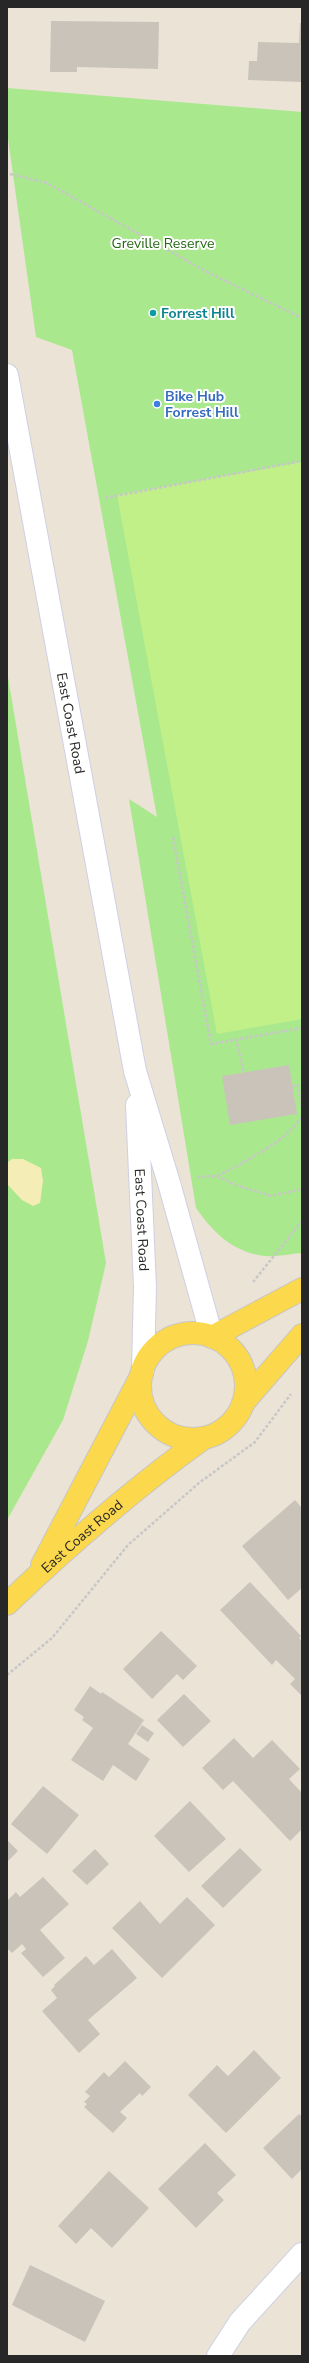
<svg xmlns="http://www.w3.org/2000/svg" width="309" height="2363" font-family="'Nunito Sans',sans-serif">
  <style>
    .green { fill: #aae88e }
    .sand { fill: #f4edb6 }
    .pitch { fill: #c1f089 }
    .building { fill: #c9c3ba }
    .lines { fill: none; stroke-linecap: round; stroke-linejoin: round }
    .minor-casing { stroke: #ccd0e2; stroke-width: 24 }
    .secondary-casing { stroke: #ccd0e2; stroke-width: 24 }
    .primary-casing { stroke: #c7c7c7; stroke-width: 24 }
    .path { stroke: #c7c7c7; stroke-width: 2.5; stroke-dasharray: 3 2; stroke-linecap: butt }
    .minor { stroke: #fff; stroke-width: 22 }
    .secondary { stroke: #fff; stroke-width: 22 }
    .primary { stroke: #fbd84c; stroke-width: 22 }
    .culture-dot { fill: #0f9aa8; stroke: #fff; stroke-width: 1.5 }
    .shop-dot { fill: #3f7fe0; stroke: #fff; stroke-width: 1.5 }
    .labels { text-anchor: middle; stroke-width: 4; stroke-linejoin: round; paint-order: stroke }
    .park-label { font-size: 14px; fill: #236813; stroke: #fff }
    .culture-label { font-size: 14px; font-weight: bold; fill: #0d838f; stroke: #fff; text-anchor: start }
    .shop-label { font-size: 14px; font-weight: bold; fill: #366cbe; stroke: #fff; text-anchor: start }
    .street-label { font-size: 14px; fill: #272727; stroke: #fff }
  </style>
  <rect width="100%" height="100%" fill="#ece3d7"/>
  <g class="green">
    <path d="M7 88 302 112V1253C290 1254 276 1257 265 1256 232 1252 214 1233 196 1208L129 799 157 817 72 350 36 337 7 132Z"/>
    <path d="M7 671 106 1263 88 1341 63 1420 7 1520Z"/>
  </g>
  <path class="sand" d="M12 1159H23L41 1168 43 1181 40 1203 33 1206 22 1200 7 1184V1163Z"/>
  <path class="pitch" d="M302 462V1019L217 1034 117 495Z"/>
  <g class="building">
    <path d="M51 21 159 22 158 69 77 67V72H50Z"/>
    <path d="M300 23H302V82L248 80 249 61H257L258 42 299 43Z"/>
    <path d="M289 1065 297 1114 230 1125 222 1076Z"/>
    <path d="M295 1500 302 1508V1588L288 1600 242 1546Z"/>
    <path d="M250 1582 301 1636 299 1638 302 1641V1696L290 1684 295 1679 276 1660 272 1665 220 1610Z"/>
    <path d="M161 1631 197 1666 183 1680 177 1674 152 1699 123 1669Z"/>
    <path d="M90 1686 101 1694 102 1692 144 1720 128 1744 150 1759 136 1781 113 1765 103 1781 71 1760 93 1728 82 1720 84 1717 74 1710Z"/>
    <path d="M184 1694 211 1721 183 1747 157 1720Z"/>
    <path d="M142 1725 154 1733 148 1742 136 1734Z"/>
    <path d="M234 1738 253 1758 272 1740 300 1769 289 1779 302 1793V1829L290 1841 233 1781 223 1790 202 1768Z"/>
    <path d="M43 1786 79 1815 47 1854 11 1824Z"/>
    <path d="M190 1801 226 1839 189 1872 154 1836Z"/>
    <path d="M7 1840 18 1851 7 1862Z"/>
    <path d="M240 1848 262 1870 223 1908 201 1886Z"/>
    <path d="M95 1849 109 1864 87 1885 72 1871Z"/>
    <path d="M43 1877 69 1904 40 1930 65 1958 43 1977 21 1953 26 1949 22 1944 12 1953 7 1948V1901L16 1892 20 1897Z"/>
    <path d="M187 1897 215 1925 162 1978 112 1928 140 1901 160 1924Z"/>
    <path d="M112 1949 137 1978 88 2020 100 2034 79 2053 42 2011 57 1998 51 1990 55 1986 54 1985 86 1956 94 1965Z"/>
    <path d="M254 2050 281 2078 226 2133 188 2095 217 2065 228 2076Z"/>
    <path d="M125 2061 151 2087 142 2096 140 2093 120 2112 127 2118 113 2133 84 2107 87 2104 84 2102 90 2096 85 2092 104 2072 109 2077Z"/>
    <path d="M299 2114 302 2117V2169L292 2179 263 2148Z"/>
    <path d="M205 2143 236 2175 217 2193 224 2200 196 2228 158 2189Z"/>
    <path d="M109 2171 149 2208 112 2248 91 2228 76 2244 58 2226Z"/>
    <path d="M30 2265 105 2301 85 2342 12 2305Z"/>
  </g>
  <g class="lines">
    <defs>
      <path id="minor" d="M218 2356 240 2322 302 2254"/>
      <g id="secondary">
        <path id="s1" d="M7 375 135 1071 169 1183 212 1337"/>
        <path id="s2" d="M137 1105 145 1287 143 1369"/>
      </g>
      <g id="primary">
        <circle cx="193" cy="1386" r="53"/>
        <path d="M212 1337 302 1289"/>
        <path d="M243 1403 302 1335"/>
        <path d="M42 1565 142 1374"/>
        <path id="s3" d="M7 1604C69 1545 134 1488 204 1438"/>
      </g>
    </defs>
    <use href="#minor" class="minor-casing"/>
    <use href="#secondary" class="secondary-casing"/>
    <use href="#primary" class="primary-casing"/>
    <g class="path">
      <path d="M10 174 47 183 209 273 302 318"/>
      <path d="M105 498 302 461"/>
      <path d="M173 837 211 1044 302 1028"/>
      <path d="M236 1039 244 1073"/>
      <path d="M292 1086 298 1085 302 1108"/>
      <path d="M218 1176C247 1160 282 1144 302 1117"/>
      <path d="M197 1177 217 1176 236 1185 271 1196 302 1189"/>
      <path d="M253 1282 302 1221"/>
      <path d="M7 1675 52 1638 128 1545 199 1483 255 1442 291 1394"/>
    </g>
    <use href="#minor" class="minor"/>
    <use href="#secondary" class="secondary"/>
    <use href="#primary" class="primary"/>
  </g>
  <circle class="culture-dot" cx="153" cy="313" r="4"/>
  <circle class="shop-dot" cx="157" cy="404" r="4"/>
  <g class="labels">
    <g class="park-label">
      <text x="163" y="248">Greville Reserve</text>
    </g>
    <g class="culture-label">
      <text x="161" y="318">Forrest Hill</text>
    </g>
    <g class="shop-label">
      <text x="165" y="401">Bike Hub<tspan x="165" dy="16">Forrest Hill</tspan></text>
    </g>
    <g class="street-label">
      <text dy="5" stroke="none"><textPath href="#s1" startOffset="354">East Coast Road</textPath></text>
      <text dy="5" stroke="none"><textPath href="#s2" startOffset="115">East Coast Road</textPath></text>
      <text dy="5" stroke="none"><textPath href="#s3" startOffset="101">East Coast Road</textPath></text>
    </g>
  </g>
  <rect width="309" height="2363" fill="none" stroke="#272727" stroke-width="16"/>
</svg>
